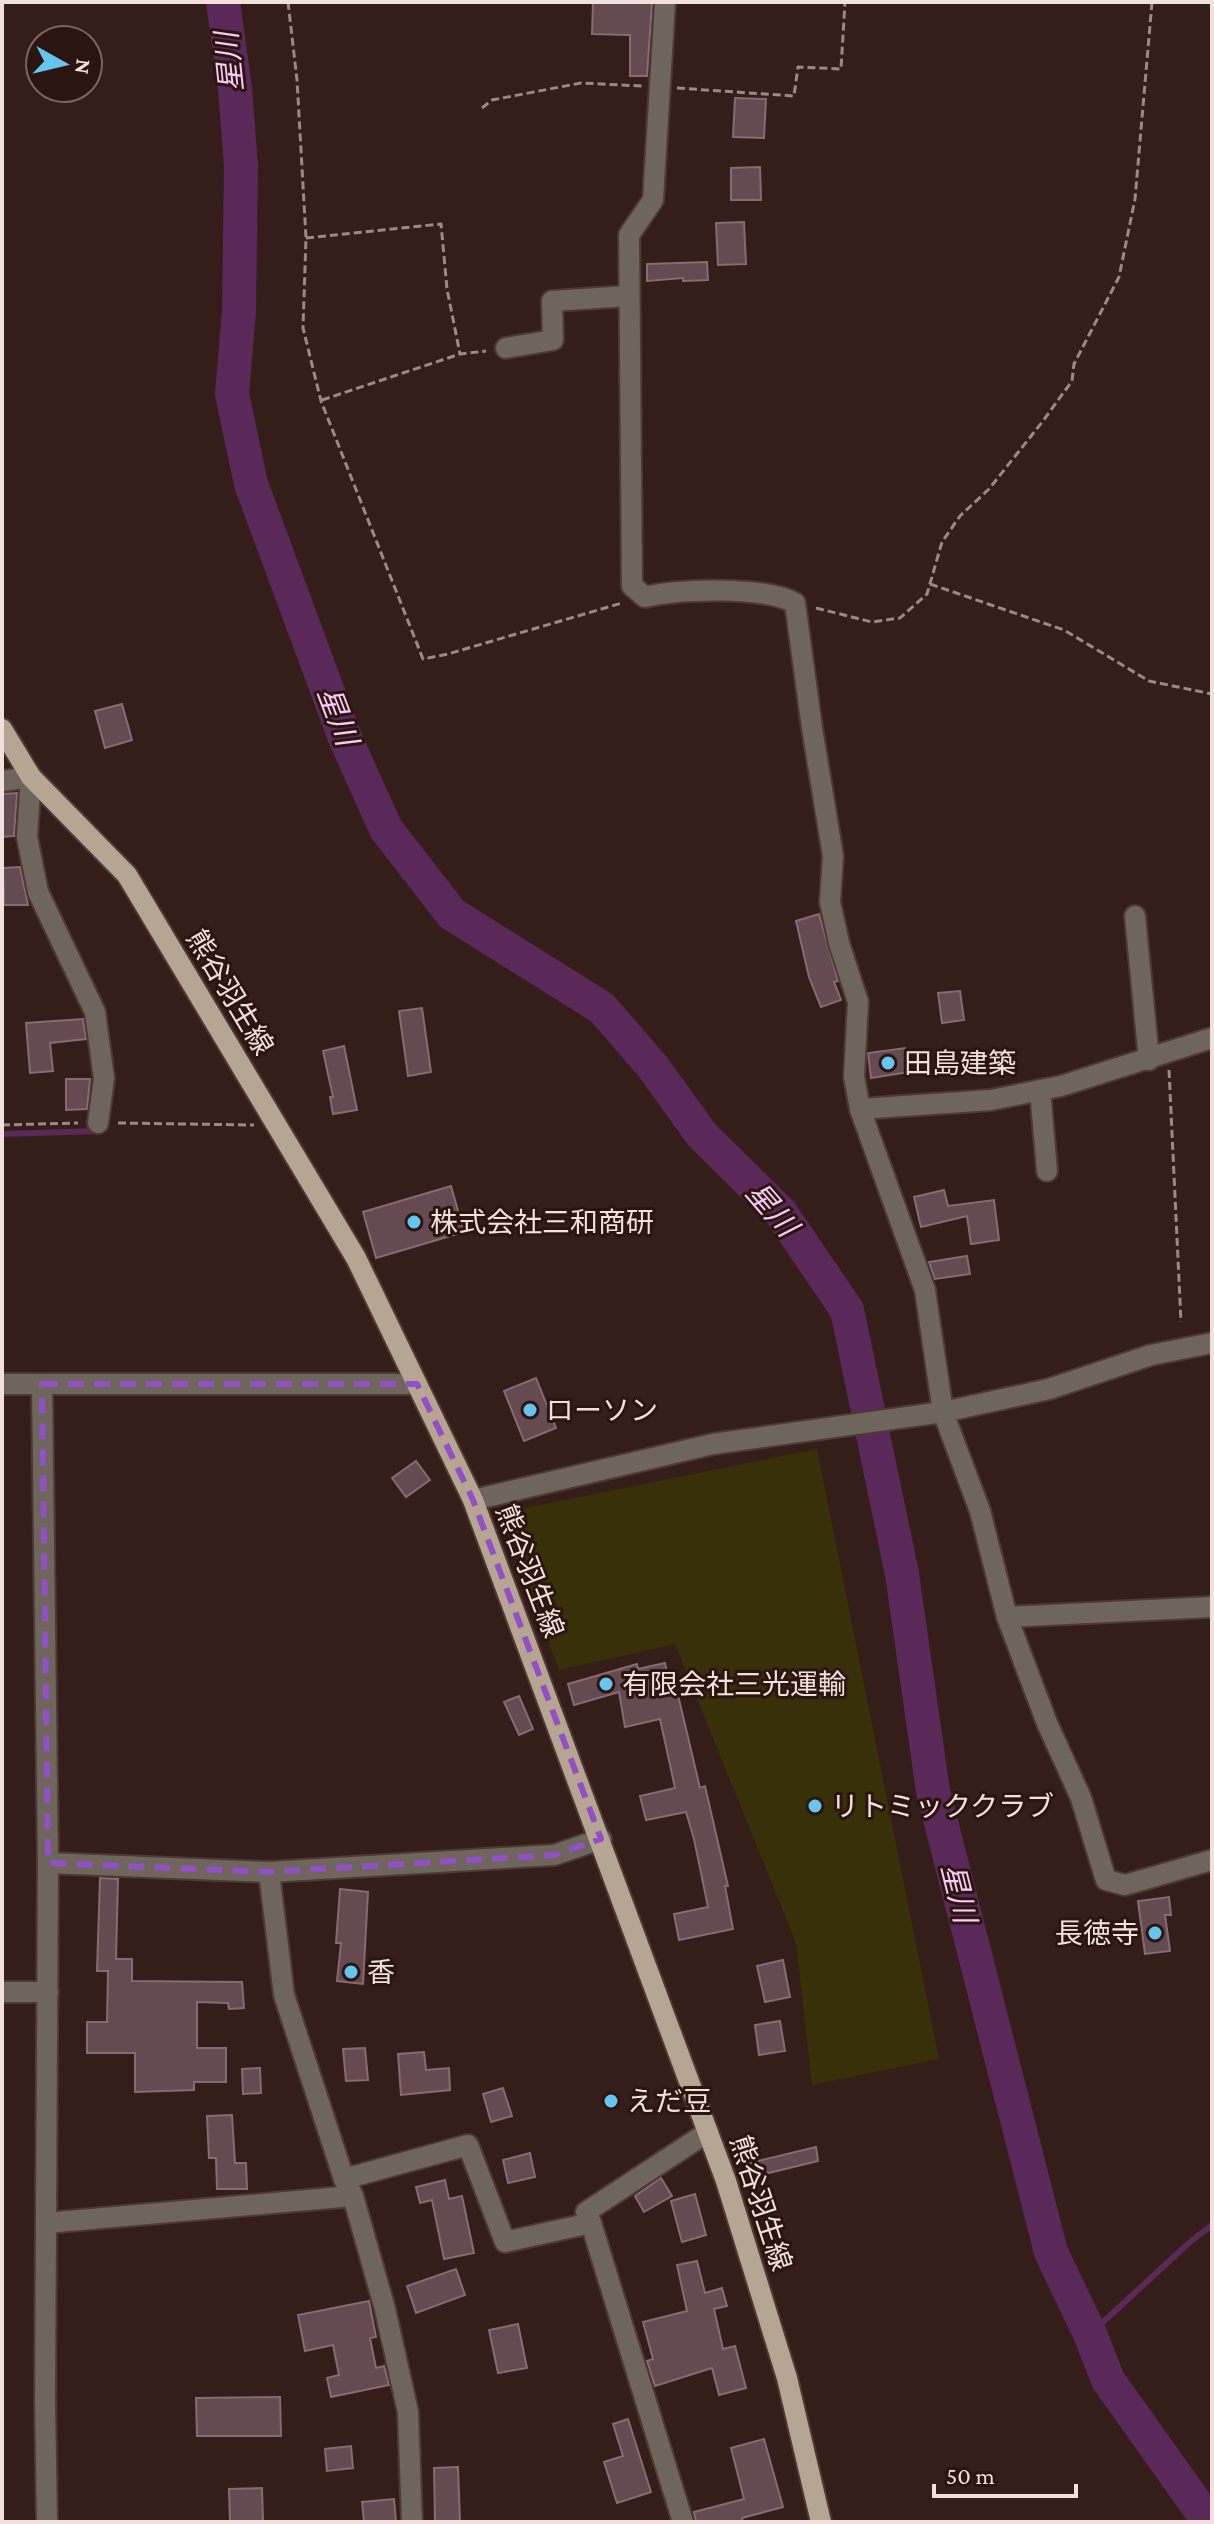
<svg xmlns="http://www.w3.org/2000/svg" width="1214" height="2524" viewBox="0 0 1214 2524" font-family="'Crimson Pro','Noto Sans JP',serif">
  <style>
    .green { fill: #373009 }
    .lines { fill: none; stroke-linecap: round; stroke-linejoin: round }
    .stream { stroke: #5a2959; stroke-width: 6 }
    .river { stroke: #5a2959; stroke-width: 34 }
    .building { fill: #654a51; stroke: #876a72; stroke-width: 2 }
    .minor-casing { stroke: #4f3934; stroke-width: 24 }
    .major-casing { stroke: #4f3934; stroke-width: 24 }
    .path { stroke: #9c8884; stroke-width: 3; stroke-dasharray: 8 4; stroke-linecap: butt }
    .minor { stroke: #6e655c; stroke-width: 20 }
    .major { stroke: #b7a593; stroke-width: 20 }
    .marked { fill: none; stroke: #9350c5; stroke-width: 6; stroke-dasharray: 16 10; stroke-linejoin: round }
    .poi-dot { fill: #65c5ee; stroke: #2b1510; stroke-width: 3 }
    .labels { text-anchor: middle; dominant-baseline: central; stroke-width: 6; stroke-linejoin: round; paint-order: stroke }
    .street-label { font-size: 28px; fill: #f1e0dc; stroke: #2b1510 }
    .poi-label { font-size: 28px; fill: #f1e0dc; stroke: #2b1510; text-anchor: start }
    .water-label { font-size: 30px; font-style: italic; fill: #f8caf6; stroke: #2b1510 }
  </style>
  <rect width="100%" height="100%" fill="#351e19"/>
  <polygon class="green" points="817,1449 939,2059 812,2085 796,1943 675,1644 559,1670 500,1513"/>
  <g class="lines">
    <g class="stream">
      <polyline points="2,1134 99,1131"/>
      <polyline points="1090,2334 1190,2242 1212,2225"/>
    </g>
    <polyline class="river" points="223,2 235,88 241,166 239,311 232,394 251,484 345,738 386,829 452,914 602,1008 653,1067 702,1135 781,1213 847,1310 902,1574 933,1791 1051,2252 1090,2334 1108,2380 1209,2522"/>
  </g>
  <g class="building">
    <polygon points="593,2 652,3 647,76 630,76 630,35 592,34"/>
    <polygon points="735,98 766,99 764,138 733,137"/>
    <polygon points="760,167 761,200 731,200 731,168"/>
    <polygon points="744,222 746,264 718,265 716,223"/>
    <polygon points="707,262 708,280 683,281 683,278 647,281 647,264"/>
    <polygon points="122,704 132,740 105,748 95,711"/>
    <polygon points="17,793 14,836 2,837 2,794"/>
    <polygon points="20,867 28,905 4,905 3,868"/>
    <polygon points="819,914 838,981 834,982 841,1000 821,1007 809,977 796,921"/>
    <polygon points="960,991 964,1020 942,1023 938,993"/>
    <polygon points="422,1008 431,1072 408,1076 399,1011"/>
    <polygon points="83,1019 86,1039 50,1043 53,1071 30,1073 26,1023"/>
    <polygon points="344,1046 357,1110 333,1114 330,1097 333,1097 323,1051"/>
    <polygon points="905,1048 909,1072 871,1078 868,1053"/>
    <polygon points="66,1079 90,1079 87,1109 66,1110"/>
    <polygon points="451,1186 464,1232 376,1258 363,1212"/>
    <polygon points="944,1190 948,1206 994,1200 999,1240 971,1244 967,1216 921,1227 914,1197"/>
    <polygon points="967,1256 970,1274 935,1279 929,1262"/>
    <polygon points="536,1378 556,1428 524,1441 504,1391"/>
    <polygon points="416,1461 430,1480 406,1497 392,1478"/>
    <polygon points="665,1663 672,1696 678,1695 700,1788 705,1786 728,1886 725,1886 733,1929 679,1940 674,1914 708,1907 694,1839 686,1812 646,1820 640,1796 675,1788 660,1719 625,1727 619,1692 574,1705 568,1684 637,1664 638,1669"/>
    <polygon points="519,1696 533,1729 519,1735 504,1702"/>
    <polygon points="100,1878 118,1879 116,1959 132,1959 132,1981 242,1982 244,2008 229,2009 228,2003 197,2002 197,2048 226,2048 226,2082 194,2082 194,2090 135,2092 135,2053 87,2053 87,2022 107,2022 108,1971 97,1971"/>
    <polygon points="340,1889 368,1892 363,1984 337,1981 341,1943 336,1943"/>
    <polygon points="1169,1897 1171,1915 1165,1915 1170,1951 1145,1954 1138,1901"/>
    <polygon points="783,1960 790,1997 765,2002 757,1966"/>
    <polygon points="780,2021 785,2051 759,2055 755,2025"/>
    <polygon points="365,2048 368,2080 346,2081 343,2049"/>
    <polygon points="424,2052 426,2070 449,2068 450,2090 401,2095 398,2054"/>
    <polygon points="260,2068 261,2093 243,2094 242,2069"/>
    <polygon points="503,2088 512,2116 491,2122 483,2094"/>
    <polygon points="232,2115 235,2163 246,2163 247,2189 217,2189 216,2158 209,2158 207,2116"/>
    <polygon points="816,2147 818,2161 748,2178 745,2164"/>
    <polygon points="530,2153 535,2177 508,2183 503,2160"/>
    <polygon points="661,2178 672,2196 644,2212 635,2196"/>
    <polygon points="445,2180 449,2199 462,2196 474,2253 444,2259 432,2200 420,2203 416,2187"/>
    <polygon points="695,2194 706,2235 682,2242 671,2201"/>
    <polygon points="697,2261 705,2293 722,2288 727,2306 714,2309 723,2349 735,2346 746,2388 719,2395 712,2368 655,2386 647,2361 653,2359 643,2322 687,2311 677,2265"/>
    <polygon points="456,2269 465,2295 416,2313 407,2286"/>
    <polygon points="369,2301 376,2337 370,2338 376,2368 384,2366 389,2385 331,2397 327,2378 339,2375 333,2345 305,2351 298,2315"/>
    <polygon points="518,2324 527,2368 498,2373 489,2330"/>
    <polygon points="280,2397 281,2436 197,2436 196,2398"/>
    <polygon points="628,2419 651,2492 617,2503 604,2462 623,2456 613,2424"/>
    <polygon points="764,2439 783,2507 742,2518 743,2522 696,2522 694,2512 744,2499 731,2448"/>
    <polygon points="351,2446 353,2468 327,2471 325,2449"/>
    <polygon points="458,2467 460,2522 435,2522 434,2468"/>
    <polygon points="262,2488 263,2522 230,2522 229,2489"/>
    <polygon points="394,2499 396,2522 364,2522 362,2502"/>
  </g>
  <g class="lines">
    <g class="minor-casing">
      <g id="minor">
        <path d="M665,2L653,200L629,235L632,586L645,597C680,589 764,586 795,603L812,728L833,856L830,902L839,943L858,1002L854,1077L860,1109L925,1290L943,1412L980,1511L1007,1617L1047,1723L1081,1798L1106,1880L1125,1885L1212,1860"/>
        <polyline points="506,348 553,340 552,301 629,296"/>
        <polyline points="2,781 31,777 27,837 38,892 95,1012 104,1078 98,1123"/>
        <polyline points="1135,916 1149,1060"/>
        <polyline points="1040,1090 1047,1171"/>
        <polyline points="860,1109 991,1100 1061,1086 1212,1038"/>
        <polyline points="2,1384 417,1384"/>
        <polyline points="42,1384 48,1863 45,2401 47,2522"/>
        <polyline points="473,1500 713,1444 943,1412 1049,1389 1151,1355 1212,1343"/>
        <polyline points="1007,1617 1212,1607"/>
        <polyline points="48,1863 269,1872 554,1855 601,1839"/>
        <polyline points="269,1872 284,1995 344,2179 353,2196 385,2309 408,2412 412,2522"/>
        <polyline points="2,1992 48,1992"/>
        <polyline points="344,2179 468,2145 505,2242 591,2223 683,2522"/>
        <polyline points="46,2223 353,2196"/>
        <polyline points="591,2223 586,2212 708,2132"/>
      </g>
    </g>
    <g class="major-casing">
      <polyline id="major" points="2,729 31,777 127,875 356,1258 473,1500 726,2181 787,2378 821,2522"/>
    </g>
    <g class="path">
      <polyline points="288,2 297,80 306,238 303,328 321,401 423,659 448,654 622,603"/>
      <polyline points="677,88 794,96 798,67 841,69 845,2"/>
      <polyline points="482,108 492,100 581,83 642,86"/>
      <polyline points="306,238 441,224 447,289 460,354"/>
      <polyline points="322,400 460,354 486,351"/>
      <polyline points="930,584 1064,630 1149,681 1212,694"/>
      <polyline points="816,608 872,622 900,618 927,594 942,542 960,516 989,489 1043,421 1072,381 1074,364 1119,277 1135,199 1152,2"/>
      <polyline points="1169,1070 1181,1322"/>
      <polyline points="118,1123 254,1125"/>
      <polyline points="2,1125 78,1123"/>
    </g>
    <use href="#minor" class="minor"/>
    <use href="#major" class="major"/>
  </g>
  <path class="marked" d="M42,1384H417L473,1500L601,1839L554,1855L269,1872L48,1863Z"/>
  <g class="poi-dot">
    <circle cx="888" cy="1063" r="8"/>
    <circle cx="414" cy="1222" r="8"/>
    <circle cx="530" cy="1410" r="8"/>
    <circle cx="606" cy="1684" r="8"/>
    <circle cx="815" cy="1806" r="8"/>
    <circle cx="1155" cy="1933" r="8"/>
    <circle cx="351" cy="1972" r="8"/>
    <circle cx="611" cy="2101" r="8"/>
  </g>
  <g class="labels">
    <g class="street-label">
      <text transform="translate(230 992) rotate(59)">熊谷羽生線</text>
      <text transform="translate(530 1571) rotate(69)">熊谷羽生線</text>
      <text transform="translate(761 2203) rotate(72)">熊谷羽生線</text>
    </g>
    <g class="poi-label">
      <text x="904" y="1063">田島建築</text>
      <text x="430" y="1222">株式会社三和商研</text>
      <text x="546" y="1410">ローソン</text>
      <text x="622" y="1684">有限会社三光運輸</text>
      <text x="831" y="1806">リトミッククラブ</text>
      <text x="1139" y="1933" text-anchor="end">長徳寺</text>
      <text x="367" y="1972">香</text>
      <text x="627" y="2101">えだ豆</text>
    </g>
    <g class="water-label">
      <text transform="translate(229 62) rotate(-96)">星川</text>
      <text transform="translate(338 716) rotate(69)">星川</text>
      <text transform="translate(772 1209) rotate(49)">星川</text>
      <text transform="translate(959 1893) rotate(76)">星川</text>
    </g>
  </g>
  <rect width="1214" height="2524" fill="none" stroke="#f1e0dc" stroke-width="8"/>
  <g transform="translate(64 64) rotate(98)"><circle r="38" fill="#2b1510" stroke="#7a6662" stroke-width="2"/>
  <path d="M0-6L14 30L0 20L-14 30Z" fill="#65c5ee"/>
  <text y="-12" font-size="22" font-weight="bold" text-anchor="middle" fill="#f1e0dc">N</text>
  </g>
  <path d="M934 2484v12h142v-12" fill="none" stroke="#f1e0dc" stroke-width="4"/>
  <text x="946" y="2484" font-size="24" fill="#f1e0dc" stroke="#2b1510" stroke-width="6" paint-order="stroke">50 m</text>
</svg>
